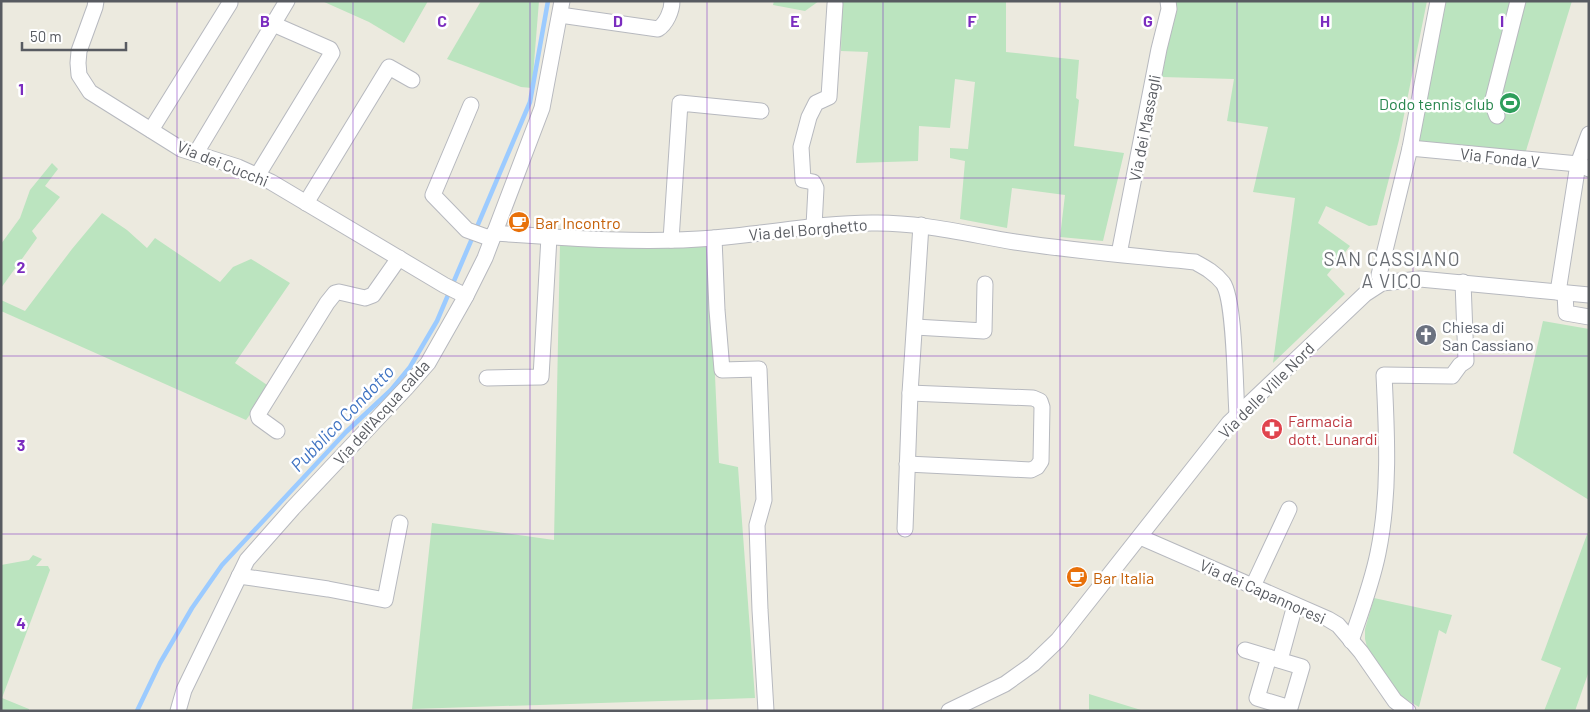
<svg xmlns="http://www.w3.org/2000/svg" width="1590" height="712" viewBox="0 0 1590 712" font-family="Barlow,sans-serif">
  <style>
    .green { fill: #bbe4bf }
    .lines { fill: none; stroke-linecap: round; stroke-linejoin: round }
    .stream { stroke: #9ccbff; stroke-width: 4.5 }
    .minor-casing { stroke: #b7b9bf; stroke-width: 17 }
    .minor { stroke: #fff; stroke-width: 15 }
    .grid { fill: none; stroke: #7b2cbf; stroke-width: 1; stroke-opacity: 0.55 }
    .labels { text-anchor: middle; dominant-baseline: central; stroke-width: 5; stroke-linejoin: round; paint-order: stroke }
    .leisure-label { font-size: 16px; fill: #27864d; stroke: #fff; text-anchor: end }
    .street-label { font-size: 16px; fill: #585b61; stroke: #fff }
    .food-label { font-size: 16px; fill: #c56008; stroke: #fff; text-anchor: start }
    .worship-label { font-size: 16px; fill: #5b616d; stroke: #fff; text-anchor: start }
    .health-label { font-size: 16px; fill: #be3a42; stroke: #fff; text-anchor: start }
    .water-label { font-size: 18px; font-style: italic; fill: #3f73c2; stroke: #fff }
    .quarter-label { font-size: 19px; letter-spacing: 1px; fill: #696d73; stroke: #fff }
    .grid-label { font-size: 16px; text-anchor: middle; font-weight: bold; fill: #7b2cbf; stroke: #fff; stroke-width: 5; stroke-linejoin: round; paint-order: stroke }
  </style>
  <rect width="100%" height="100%" fill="#eceadf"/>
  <g class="green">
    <polygon points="322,1 428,1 404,43 369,22"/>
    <polygon points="481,1 539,1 532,88 521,87 447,59"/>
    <polygon points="774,1 819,1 805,11 773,5"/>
    <polygon points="842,1 1006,1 1006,52 1079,60 1076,98 1079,100 1074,146 1124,153 1103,241 1060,237 1065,195 1012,188 1007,228 960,219 965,161 950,158 950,148 968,149 975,82 955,79 950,128 919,126 918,161 856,163 868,52 841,51"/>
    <polygon points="1175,1 1427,1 1399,140 1377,225 1369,226 1326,206 1318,223 1350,246 1327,275 1345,294 1273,363 1295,198 1253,192 1268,127 1227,121 1234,79 1162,77"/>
    <polygon points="1446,1 1572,1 1525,154 1417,142 1416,137"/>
    <polygon points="52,163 58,169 45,186 60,197 32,231 37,238 1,288 1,244 20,218 30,190"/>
    <polygon points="102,213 127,230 147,248 155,238 220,282 233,267 251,259 290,283 235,363 270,387 246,420 1,311 1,300 25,311 72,249"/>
    <polygon points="560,243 709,244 719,463 738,467 755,698 412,709 432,523 554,540"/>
    <polygon points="1543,321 1589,329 1589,500 1513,453"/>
    <polygon points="1589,529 1589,671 1575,711 1544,711 1561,668 1541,660"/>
    <polygon points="33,555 42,559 36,566 48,566 50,570 2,698 29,709 29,711 1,711 1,565 29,560"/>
    <polygon points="1374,598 1452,615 1446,634 1439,630 1419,707 1398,695 1368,651 1365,639 1365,629"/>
    <polygon points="1089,694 1141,710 1141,711 1089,711"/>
  </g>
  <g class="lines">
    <polyline class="stream" points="137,711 160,663 192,608 222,565 346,432 391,390 410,367 437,321 530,102 548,1"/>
    <g class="minor-casing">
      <g id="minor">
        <polyline points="96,1 95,7 79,51 78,63 79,75 90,92 181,149 238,167 271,182 444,285 466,296"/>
        <path d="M560,15L658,29C666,24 672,11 672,1"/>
        <polyline points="471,105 433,195 467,230 492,239"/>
        <polyline points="1497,116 1492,103 1518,1"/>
        <polyline points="151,130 230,3"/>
        <polyline points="1410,148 1578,164 1589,169"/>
        <polyline points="196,153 287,1"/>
        <polyline points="257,176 332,53 330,49 273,24"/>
        <polyline points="306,203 389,67 412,80"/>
        <polyline points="814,226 816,188 813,182 803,180 801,147 809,117 816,103 829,97 835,4"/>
        <path d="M494,233C565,238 643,244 714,238C767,234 819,223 872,223C920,222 967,234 1015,242C1074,251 1135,256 1195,262C1206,268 1215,273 1223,283C1235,300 1235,388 1237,414"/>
        <polyline points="714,238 717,310 722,370 759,369 764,500 757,525 760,610 766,711"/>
        <polyline points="671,240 680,103 761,111"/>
        <polyline points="1119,254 1159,49 1169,9 1168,1"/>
        <polyline points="1382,283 1379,275 1410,148 1438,1"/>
        <polyline points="1558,292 1578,164 1589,134"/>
        <polyline points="1565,293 1566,313 1589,317"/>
        <polyline points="915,327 984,331 985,284"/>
        <polyline points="487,378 541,377 549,237"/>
        <polyline points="277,431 259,418 258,414 327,303 335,293 339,292 365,298 373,295 399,258"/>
        <polyline points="907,464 1031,470 1037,467 1041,461 1042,407 1040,401 1033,398 910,393"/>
        <polyline points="905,529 910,393 921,225"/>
        <polyline points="1140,537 1328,619 1338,625 1361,652 1395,701 1408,711"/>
        <polyline points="239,576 328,589 385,600 400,523"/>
        <polyline points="1253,586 1289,509"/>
        <path d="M1351,641C1361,612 1372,583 1378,553C1390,495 1387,434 1384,375L1452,376L1460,365L1466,361L1463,282"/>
        <polyline points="1245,650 1302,667 1290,708 1257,698 1269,657"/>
        <polyline points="1280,660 1295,605"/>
        <polyline points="178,711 184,690 247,560 293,508 407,387 428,363 466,296 485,258 542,108 562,1"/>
        <polyline points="949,711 1005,684 1033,664 1058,640 1229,423 1365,294 1382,283 1420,279 1589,295"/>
      </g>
    </g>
    <use href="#minor" class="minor"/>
  </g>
  <path class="grid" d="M177,1V711M353,1V711M530,1V711M707,1V711M883,1V711M1060,1V711M1237,1V711M1413,1V711M1,178H1589M1,356H1589M1,534H1589"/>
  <defs>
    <g id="stadium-disc" transform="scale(1.125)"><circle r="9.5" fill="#2e9e5b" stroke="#fff"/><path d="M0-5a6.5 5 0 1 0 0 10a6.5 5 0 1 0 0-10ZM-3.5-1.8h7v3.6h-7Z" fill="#fff"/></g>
    <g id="cafe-disc" transform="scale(1.125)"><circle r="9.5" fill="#e8710a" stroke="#fff"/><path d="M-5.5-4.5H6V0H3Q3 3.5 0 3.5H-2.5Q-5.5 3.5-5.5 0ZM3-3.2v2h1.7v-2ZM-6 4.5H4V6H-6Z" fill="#fff"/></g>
    <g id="church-disc" transform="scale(1.125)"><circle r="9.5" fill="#6b7280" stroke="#fff"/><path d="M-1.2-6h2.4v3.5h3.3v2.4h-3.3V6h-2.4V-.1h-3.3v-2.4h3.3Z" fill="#fff"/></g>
    <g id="pharmacy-disc" transform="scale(1.125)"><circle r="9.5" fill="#e0444e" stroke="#fff"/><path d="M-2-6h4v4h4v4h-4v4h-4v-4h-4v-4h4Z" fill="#fff"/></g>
  </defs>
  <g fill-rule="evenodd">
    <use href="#stadium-disc" x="1510" y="103"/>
    <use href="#cafe-disc" x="519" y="222"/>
    <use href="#church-disc" x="1426" y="335"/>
    <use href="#pharmacy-disc" x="1272" y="429"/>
    <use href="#cafe-disc" x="1077" y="577"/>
  </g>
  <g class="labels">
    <g class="leisure-label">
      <text x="1494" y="103">Dodo tennis club</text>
    </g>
    <g class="street-label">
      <text transform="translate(1144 128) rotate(-79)">Via dei Massagli</text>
      <text transform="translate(1500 157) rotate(6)">Via Fonda V</text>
      <text transform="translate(223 163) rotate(22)">Via dei Cucchi</text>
      <text transform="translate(808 229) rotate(-5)">Via del Borghetto</text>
      <text transform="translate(1266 390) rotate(-45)">Via delle Ville Nord</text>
      <text transform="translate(381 412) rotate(-48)">Via dell'Acqua calda</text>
      <text transform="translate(1263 591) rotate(24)">Via dei Capannoresi</text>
    </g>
    <g class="food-label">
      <text x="535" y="222">Bar Incontro</text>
      <text x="1093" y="577">Bar Italia</text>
    </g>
    <g class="worship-label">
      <text x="1442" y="326">Chiesa di<tspan x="1442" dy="18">San Cassiano</tspan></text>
    </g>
    <g class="health-label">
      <text x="1288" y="420">Farmacia<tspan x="1288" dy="18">dott. Lunardi</tspan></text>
    </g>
    <g class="water-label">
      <text transform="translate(342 418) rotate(-46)">Pubblico Condotto</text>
    </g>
    <g class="quarter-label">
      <text x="1392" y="258">SAN CASSIANO<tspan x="1392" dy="22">A VICO</tspan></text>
    </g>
  </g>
  <g class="grid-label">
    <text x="265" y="27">B</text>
    <text x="442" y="27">C</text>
    <text x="618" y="27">D</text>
    <text x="795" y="27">E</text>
    <text x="972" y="27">F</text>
    <text x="1148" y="27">G</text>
    <text x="1325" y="27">H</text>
    <text x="1502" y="27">I</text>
    <text x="21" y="95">1</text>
    <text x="21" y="273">2</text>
    <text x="21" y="451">3</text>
    <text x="21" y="629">4</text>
  </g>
  <rect width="1590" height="712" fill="none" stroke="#585b61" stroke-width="5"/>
  <path d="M22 42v8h104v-8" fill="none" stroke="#585b61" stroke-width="2.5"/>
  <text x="30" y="42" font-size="15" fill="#585b61" stroke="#ffffff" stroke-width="4" paint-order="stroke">50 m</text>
</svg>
